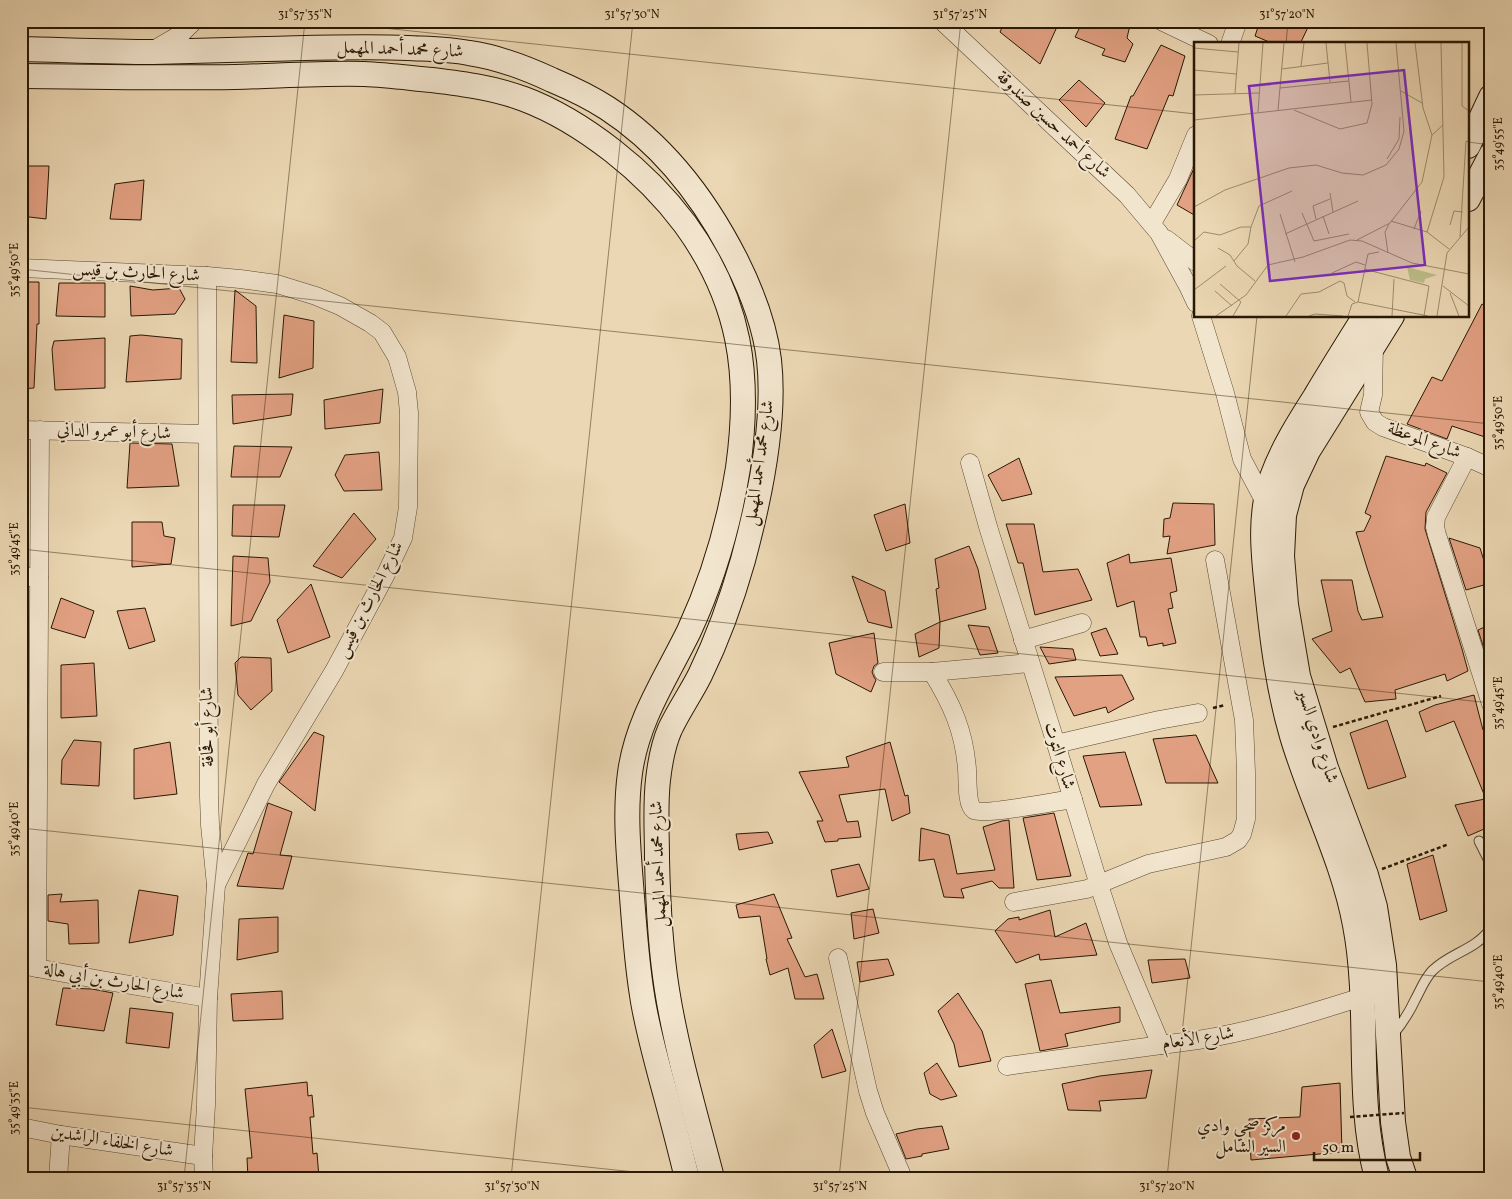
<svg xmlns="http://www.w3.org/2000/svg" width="1512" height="1199" viewBox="0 0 1512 1199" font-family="Vollkorn,Amiri,serif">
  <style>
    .building { fill: #e2a183; stroke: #291803 }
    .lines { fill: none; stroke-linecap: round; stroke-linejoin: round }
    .service-casing { stroke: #5a482f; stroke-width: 11 }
    .minor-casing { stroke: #5a482f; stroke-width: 19 }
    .secondary-casing { stroke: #291803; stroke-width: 26 }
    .path { stroke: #291803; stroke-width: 2.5; stroke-dasharray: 4 2.5; stroke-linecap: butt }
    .service { stroke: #f2e5ce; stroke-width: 9 }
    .minor { stroke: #f2e5ce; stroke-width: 18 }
    .secondary { stroke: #f2e5ce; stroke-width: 24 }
    .path-bridge { stroke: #291803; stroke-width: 2.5; stroke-dasharray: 4 2.5; stroke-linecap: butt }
    .ticks { fill: none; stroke: #291803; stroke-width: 1; stroke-opacity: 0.45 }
    .poi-dot { fill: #8f2418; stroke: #f2e5ce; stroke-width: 2 }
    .labels { text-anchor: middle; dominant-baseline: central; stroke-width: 4; stroke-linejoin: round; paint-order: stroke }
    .street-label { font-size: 18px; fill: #291803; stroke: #f2e5ce }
    .poi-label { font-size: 18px; fill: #291803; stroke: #f2e5ce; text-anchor: end }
    .inset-road { fill: none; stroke: #9d8b6d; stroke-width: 1 }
    .view { fill: #7b2cbf; fill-opacity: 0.15; stroke: #7b2cbf; stroke-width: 2.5 }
    .inset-edge { fill: none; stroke: #291803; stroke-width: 2.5 }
    .neatline { fill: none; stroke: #291803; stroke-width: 2 }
    .ticks-label { font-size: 12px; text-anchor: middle; fill: #291803 }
  </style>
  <rect width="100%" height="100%" fill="#ebd7b3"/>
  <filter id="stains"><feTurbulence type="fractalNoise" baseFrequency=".004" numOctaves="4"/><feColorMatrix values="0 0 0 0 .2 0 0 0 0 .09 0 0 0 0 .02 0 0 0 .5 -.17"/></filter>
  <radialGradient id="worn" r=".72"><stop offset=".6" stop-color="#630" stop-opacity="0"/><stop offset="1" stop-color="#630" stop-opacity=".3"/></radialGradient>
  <g class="building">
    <polygon points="1005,21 1041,21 1056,29 1040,64 1000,32"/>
    <polygon points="1083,21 1120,21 1130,25 1127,38 1133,44 1125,62 1102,55 1105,49 1075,37"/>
    <polygon points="1260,21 1311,21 1300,44 1274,44 1255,36"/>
    <polygon points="1161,45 1185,56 1173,96 1169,95 1147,149 1115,139 1131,96 1133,96"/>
    <polygon points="1079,80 1105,103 1086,127 1059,100"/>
    <polygon points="1196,164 1196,216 1177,205"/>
    <polygon points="21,166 49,166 46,219 21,216"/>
    <polygon points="144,180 141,220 110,219 115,184"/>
    <polygon points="21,282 39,282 39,324 37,324 34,388 21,389"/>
    <polygon points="59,283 105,283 105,317 56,316"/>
    <polygon points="130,286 153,290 179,288 185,299 175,314 131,316"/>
    <polygon points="235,290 256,306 257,363 231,362"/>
    <polygon points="1482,304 1491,308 1491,439 1452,426 1447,439 1407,424 1432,377 1442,381"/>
    <polygon points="284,315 314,321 313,368 279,378"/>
    <polygon points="141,335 182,339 181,379 126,382 130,336"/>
    <polygon points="105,338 105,388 55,390 52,349 54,341"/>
    <polygon points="383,389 380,423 325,429 324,400"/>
    <polygon points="293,394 291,415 233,424 232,395"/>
    <polygon points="130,443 172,444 179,486 127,488"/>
    <polygon points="234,446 292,447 280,477 231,477"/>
    <polygon points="379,452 382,490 344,491 335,475 345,455"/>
    <polygon points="1386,456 1425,466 1426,463 1447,473 1426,512 1425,529 1462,649 1468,671 1447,681 1445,674 1395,690 1396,699 1365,702 1350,668 1340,673 1312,639 1332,631 1321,580 1352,580 1358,611 1362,620 1383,617 1367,568 1356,532 1364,531 1371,516 1365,513"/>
    <polygon points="1019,458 1032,494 1002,501 988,475"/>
    <polygon points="1173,503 1214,504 1215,545 1167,554 1170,536 1163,537 1164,519 1170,518"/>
    <polygon points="905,504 910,543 886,551 874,515"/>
    <polygon points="233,505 285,505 279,537 232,536"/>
    <polygon points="354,513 376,539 342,578 313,566"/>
    <polygon points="132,522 162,522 164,536 175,538 171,564 132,567"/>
    <polygon points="1006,524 1034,524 1043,572 1078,569 1092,600 1035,615 1023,563 1018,563"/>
    <polygon points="1449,538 1480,548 1491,583 1466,590"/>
    <polygon points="969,546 978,569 986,609 940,622 936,589 939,588 935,559"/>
    <polygon points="1129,554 1130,563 1171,558 1177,591 1170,593 1173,608 1168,609 1176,643 1163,646 1163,643 1148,646 1146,637 1140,637 1134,601 1117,607 1107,563"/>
    <polygon points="233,556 268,558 270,582 251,621 231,626"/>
    <polygon points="852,576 885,591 892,628 868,622"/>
    <polygon points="311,584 330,637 288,653 277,620"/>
    <polygon points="61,598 94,611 85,638 51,628"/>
    <polygon points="145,608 155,641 129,649 117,611"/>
    <polygon points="940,622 939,648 919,657 915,634"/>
    <polygon points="1491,624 1491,660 1488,661 1478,630"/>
    <polygon points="968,625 989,627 998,653 980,655"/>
    <polygon points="1106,628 1118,654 1100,656 1091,633"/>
    <polygon points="874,633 878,663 874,666 872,672 874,677 876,680 871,692 836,674 829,643"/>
    <polygon points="1040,647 1073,649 1076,660 1049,664"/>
    <polygon points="241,657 271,658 272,691 251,710 238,695 235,663"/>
    <polygon points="94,663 97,716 61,718 61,665"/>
    <polygon points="1122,675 1134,699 1108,713 1106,707 1074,716 1055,677"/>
    <polygon points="1474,695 1483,730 1491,728 1490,809 1454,721 1426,732 1419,712 1435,705"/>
    <polygon points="1387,720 1406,777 1368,789 1350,733"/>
    <polygon points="314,732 324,736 315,811 279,782"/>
    <polygon points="1196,735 1218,783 1166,783 1153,739"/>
    <polygon points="74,740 101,742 99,786 61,784 62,760"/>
    <polygon points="170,742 177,794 134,799 134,749"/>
    <polygon points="890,742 905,796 908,795 910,813 892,821 885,789 839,795 847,822 858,821 861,837 838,839 838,841 825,842 817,821 823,821 799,772 849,767 846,757"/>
    <polygon points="1125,752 1142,805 1100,807 1083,756"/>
    <polygon points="1485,799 1491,813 1491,826 1468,836 1455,805"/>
    <polygon points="268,803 292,812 280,855 292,856 283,889 237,886 248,853 253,854"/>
    <polygon points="1054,813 1071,876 1037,880 1023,818"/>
    <polygon points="1009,820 1014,888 999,888 992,881 961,889 964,898 944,897 934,859 919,861 921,828 949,835 957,874 995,870 983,827 1002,821"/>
    <polygon points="768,832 773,843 739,850 736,834"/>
    <polygon points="1433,855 1447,911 1420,920 1407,864"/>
    <polygon points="859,864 869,889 837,897 831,870"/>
    <polygon points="139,890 178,896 173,935 129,943"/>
    <polygon points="62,894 60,902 98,900 99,943 69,944 68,924 48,921 48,895"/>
    <polygon points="774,894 792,938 787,939 805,977 817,974 824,999 795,999 788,968 770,975 766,959 767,959 760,916 739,918 736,905"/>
    <polygon points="873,909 879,933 854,939 851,913"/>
    <polygon points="1050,910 1055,937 1086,923 1097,955 1040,960 1039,954 1016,963 995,931 1008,919 1019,917 1019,920"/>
    <polygon points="278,917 278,952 237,960 239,919"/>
    <polygon points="888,959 894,975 860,982 857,962"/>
    <polygon points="1185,959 1190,978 1152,983 1148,960"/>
    <polygon points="1051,980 1060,1013 1120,1007 1120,1022 1065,1034 1068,1046 1040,1051 1025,984"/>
    <polygon points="63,988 92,989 113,993 104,1031 56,1025"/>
    <polygon points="282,991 283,1019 233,1021 231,994"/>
    <polygon points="958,993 982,1031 991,1061 959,1067 954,1044 938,1011"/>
    <polygon points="130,1008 173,1013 169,1048 126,1043"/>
    <polygon points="832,1029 846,1071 822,1078 814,1045"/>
    <polygon points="937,1063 957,1096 941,1100 930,1094 924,1073"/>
    <polygon points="1152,1070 1146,1098 1099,1101 1101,1111 1068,1110 1062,1084 1100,1076"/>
    <polygon points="307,1082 308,1096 312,1095 314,1117 310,1117 313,1154 317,1153 319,1178 248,1178 247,1158 252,1158 245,1089"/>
    <polygon points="1340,1083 1342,1152 1251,1160 1249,1119 1300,1117 1302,1087"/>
    <polygon points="942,1126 949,1149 922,1154 922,1156 906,1159 896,1134 917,1129"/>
  </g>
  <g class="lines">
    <g class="service-casing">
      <g id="service">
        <polyline points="1479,841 1491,865"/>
        <path d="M1392,1036C1401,1025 1409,1013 1415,1000C1421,989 1424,980 1432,971C1451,952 1475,951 1491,928"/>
      </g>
    </g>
    <g class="minor-casing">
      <g id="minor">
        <polyline points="942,21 1127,195 1159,233 1188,286 1196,303"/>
        <polyline points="1161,21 1209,44"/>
        <polyline points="1230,44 1238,21"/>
        <polyline points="152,51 181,34 194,21"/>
        <polyline points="1152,223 1178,179 1196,135"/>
        <polyline points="1166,239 1196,262"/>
        <polyline points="21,268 207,276 240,279 277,284 316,296 340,306 370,323 382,332 397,357 407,392 409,413 408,507 403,538 385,576 334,671 266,784 216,885"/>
        <polyline points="1201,316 1225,393 1242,459 1265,502"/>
        <polyline points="1374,345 1373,395 1369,412 1375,422 1383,427 1467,457 1491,468"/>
        <polyline points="21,430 207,434"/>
        <polyline points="1467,457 1436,517 1435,527 1437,535 1491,704"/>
        <polyline points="970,463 989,530 1056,744 1099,885 1118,943 1161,1045"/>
        <polyline points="21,577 39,577"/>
        <polyline points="1023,640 1082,623"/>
        <polyline points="883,672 932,672 1030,663"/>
        <path d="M932,672C952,704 964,731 967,769C968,778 966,804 974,810C983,816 1057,801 1073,799"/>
        <polyline points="1056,744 1159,720 1198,713"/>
        <polyline points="1014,902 1087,889 1148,864 1226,847 1238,840 1242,834 1246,819 1246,772 1244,720 1215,560"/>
        <polyline points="838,958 868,1091 875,1113 903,1178"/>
        <polyline points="21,965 101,980 208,998"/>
        <polyline points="37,968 40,430"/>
        <path d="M1007,1066L1198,1040C1254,1031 1308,1014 1362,997L1374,995"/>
        <polyline points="21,1127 61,1135 203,1156"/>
        <polyline points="58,1178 61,1135"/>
        <polyline points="204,1178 203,1156 206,1105 208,998 216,885 210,825 209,797 207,276"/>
      </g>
    </g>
    <g class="secondary-casing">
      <g id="secondary">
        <path d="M21,49C65,50 109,52 153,52C191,51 229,50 267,49C314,48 361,46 408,48C428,49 449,49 469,53C498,57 526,68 552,80C571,88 590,97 607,108C664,145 706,201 736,260C752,292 765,325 769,360C776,421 759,501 743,560C732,599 718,638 700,675C691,693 679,710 670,729C663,745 660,762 658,780C655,806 657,832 657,859C658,903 660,946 667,990C677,1053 696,1116 712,1178"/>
        <path d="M21,76C93,77 164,78 235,77C278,76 321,73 364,74C387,75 410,78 432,80C464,84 495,88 524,99C556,111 586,130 613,151C640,172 664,196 685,224C741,301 751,375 738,468C729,525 713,579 689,631C666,678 637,720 630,773C625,809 628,847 631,884C634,921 636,958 642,995C646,1023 654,1051 661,1078C670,1111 679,1145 687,1178"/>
        <polyline points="1468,146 1491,97"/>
        <polyline points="1468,199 1491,155"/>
        <path d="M1365,316C1348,343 1331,370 1315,397C1299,422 1282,449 1272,477C1259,513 1263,552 1267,589C1272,639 1278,688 1292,736C1311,800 1343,860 1355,925C1371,1009 1355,1096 1377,1178"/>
        <polyline points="1392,316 1308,451 1292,485 1284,515 1282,556 1286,605 1298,676 1326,768 1366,875 1375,907 1384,965 1393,1122 1398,1157 1405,1178"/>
      </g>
    </g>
    <g class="path">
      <polyline points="1213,708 1225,705"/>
      <polyline points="1333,727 1441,696"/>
      <polyline points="1382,869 1449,844"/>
    </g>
    <use href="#service" class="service"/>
    <use href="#minor" class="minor"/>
    <use href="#secondary" class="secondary"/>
    <polyline class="path-bridge" points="1350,1117 1404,1113"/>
  </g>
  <path class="ticks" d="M317,21L1196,114M1286,44L1288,21M1468,142L1491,145M21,269L1491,424M21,549L1491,703M21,828L1491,982M21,1107L691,1178M184,1178L305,21M511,1178L633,21M839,1178L961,21M1167,1178L1257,316"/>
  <circle class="poi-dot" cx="1296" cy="1136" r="5"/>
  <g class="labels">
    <g class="street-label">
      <text transform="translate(400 50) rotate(2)">شارع محمد أحمد المهمل</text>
      <text transform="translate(1053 125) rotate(43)">شارع أحمد حسين صندوقة</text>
      <text transform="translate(136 273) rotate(3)">شارع الحارث بن قيس</text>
      <text transform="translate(114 432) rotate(2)">شارع أبو عمرو الداني</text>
      <text transform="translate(1424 441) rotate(20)">شارع الموعظة</text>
      <text transform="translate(760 463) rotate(-82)">شارع محمد أحمد المهمل</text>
      <text transform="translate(370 600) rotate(-63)">شارع الحارث بن قيس</text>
      <text transform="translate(208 727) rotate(-91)">شارع أبو قحافة</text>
      <text transform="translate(1317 736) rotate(72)">شارع وادي السير</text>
      <text transform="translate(1059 756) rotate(73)">شارع التوت</text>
      <text transform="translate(659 864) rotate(-92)">شارع محمد أحمد المهمل</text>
      <text transform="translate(114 982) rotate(10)">شارع الحارث بن أبي هالة</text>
      <text transform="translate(1198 1039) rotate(-9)">شارع الأنعام</text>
      <text transform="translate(112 1142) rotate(9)">شارع الخلفاء الراشدين</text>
    </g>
    <g class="poi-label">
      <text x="1286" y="1126">مركز صحي وادي<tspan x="1286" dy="21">السير الشامل</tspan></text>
    </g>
  </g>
  <g transform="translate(1194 42)">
    <rect width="275" height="275" fill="#ebd7b3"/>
    <path d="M213,225L243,233L231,237L230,241L216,238Z" fill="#bbbd8a"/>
    <path class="inset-road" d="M132,1L136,40M151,1L157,60M221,1L229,66L238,93M268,1V64L275,69M0,6L44,10M107,24L110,1M88,27L134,21M0,28L42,32M86,46L155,39M207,49L228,61M41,51L45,1M0,53L65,51M84,68L90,1M100,68L146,87L173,81L178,62L173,1M64,70L69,1M0,78L178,58M193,117L205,97L206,75M136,151L139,170M0,165L31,148L95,126L122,123L148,131L169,133L192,123L205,107L210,89L202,1M108,171L120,199L155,192M86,172L101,220M129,174L135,192M122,177L119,164L136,157M197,179L233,190L255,207M256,183L260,169L269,170M57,185L65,164L98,149M220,187L227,169M233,190L250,135L247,1M91,192L164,159M266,195L272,99L275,100M163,198L196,181L228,140L238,93L249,83M0,199L10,190L26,193L47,185H57L54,202L40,219M24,206L36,213L43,224L61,239M194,211L191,190L195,182M170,227L235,244L230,274M138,231L162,220L171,223M26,242L47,260L39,274M249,244L275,264M0,248L32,224M21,249L38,264M256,251L265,274M164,260L174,212L185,210M22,274L52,253L74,223L109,215L156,198L168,199L218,221L275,232M92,274L107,252L125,250L146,239L150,241L153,254L161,260M115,274L121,272L149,274M154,274L158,262L164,260L234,274M198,274L200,237M243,274L253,211L275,185"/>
    <path class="view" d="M210,28L231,223L76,239L55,44Z"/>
    <rect width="275" height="275" class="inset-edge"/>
  </g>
  <rect width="1512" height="1199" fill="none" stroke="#ebd7b3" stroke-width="55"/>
  <path d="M1314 1152v8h106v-8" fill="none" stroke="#291803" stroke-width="2.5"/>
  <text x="1322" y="1152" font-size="15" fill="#291803" stroke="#f2e5ce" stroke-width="4" paint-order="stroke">50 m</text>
  <rect x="28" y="28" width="1456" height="1144" class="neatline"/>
  <g class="ticks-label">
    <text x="305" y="18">31°57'35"N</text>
    <text x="632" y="18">31°57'30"N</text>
    <text x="960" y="18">31°57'25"N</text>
    <text x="1287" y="18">31°57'20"N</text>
    <text transform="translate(1498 144) rotate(-90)" y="4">35°49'55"E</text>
    <text transform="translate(14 270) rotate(-90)" y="4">35°49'50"E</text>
    <text transform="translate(1498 423) rotate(-90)" y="4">35°49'50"E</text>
    <text transform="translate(14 549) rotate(-90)" y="4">35°49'45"E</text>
    <text transform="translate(1498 703) rotate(-90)" y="4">35°49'45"E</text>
    <text transform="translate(14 829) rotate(-90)" y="4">35°49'40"E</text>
    <text transform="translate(1498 982) rotate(-90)" y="4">35°49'40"E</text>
    <text transform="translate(14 1108) rotate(-90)" y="4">35°49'35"E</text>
    <text x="184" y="1190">31°57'35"N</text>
    <text x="512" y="1190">31°57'30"N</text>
    <text x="840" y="1190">31°57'25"N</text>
    <text x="1167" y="1190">31°57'20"N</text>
  </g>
  <rect width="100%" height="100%" filter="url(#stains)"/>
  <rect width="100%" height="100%" fill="url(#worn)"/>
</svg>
